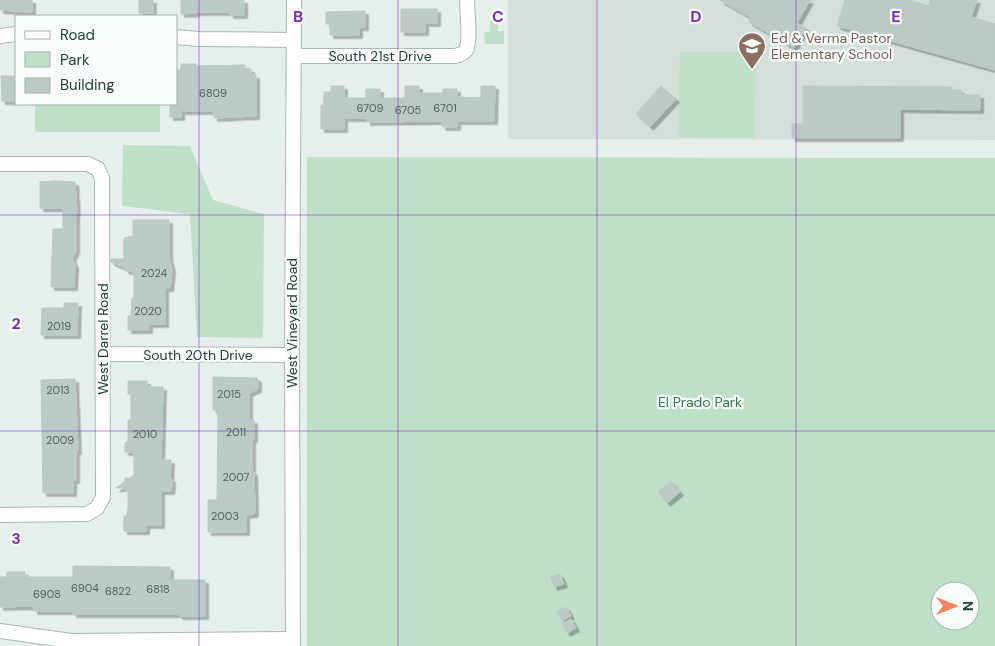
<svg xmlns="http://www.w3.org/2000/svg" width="995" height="646" viewBox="0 0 995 646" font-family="'DM Sans',sans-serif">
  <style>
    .built { fill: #d4dfda }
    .green { fill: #bfe0c8; fill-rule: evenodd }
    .building { fill: #bbcac4; stroke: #b8c9c2; filter: url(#shadow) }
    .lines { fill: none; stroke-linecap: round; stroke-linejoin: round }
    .minor-casing { stroke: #a8b8b2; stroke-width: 16 }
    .minor { stroke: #fff; stroke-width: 14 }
    .grid { fill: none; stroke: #7b2cbf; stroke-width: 1; stroke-opacity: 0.55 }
    .labels { text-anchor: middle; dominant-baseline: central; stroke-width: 4.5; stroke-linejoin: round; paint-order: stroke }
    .number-label { font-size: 11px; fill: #4a645c }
    .education-label { font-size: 14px; fill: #785e54; stroke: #f7fbf9; text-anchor: start }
    .street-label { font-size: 14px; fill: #24423a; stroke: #f7fbf9 }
    .park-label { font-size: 14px; fill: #2d7a4b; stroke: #f7fbf9 }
    .grid-label { font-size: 16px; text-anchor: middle; font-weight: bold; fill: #7b2cbf; stroke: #f7fbf9; stroke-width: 4.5; stroke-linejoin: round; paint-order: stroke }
  </style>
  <defs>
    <filter id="shadow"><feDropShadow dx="3.5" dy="3.5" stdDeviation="0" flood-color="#0004"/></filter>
  </defs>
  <rect width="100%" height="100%" fill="#e6efeb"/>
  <polygon class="built" points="508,0 995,0 995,140 508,139"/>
  <g class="green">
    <polygon points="490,19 498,19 498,31 504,31 504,44 485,44 484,32 490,32"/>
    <polygon points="680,52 756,52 755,138 678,137"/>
    <rect x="35" y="104" width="125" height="28"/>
    <polygon points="123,145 190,146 213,200 264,214 263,338 197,337 190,214 122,206"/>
    <path d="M307,157L995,158V646H307ZM940,591H970V621H940Z"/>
  </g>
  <g class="building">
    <polygon points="0,0 32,0 32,12 0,10"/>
    <rect x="139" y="0" width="14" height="13"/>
    <polygon points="181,0 244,0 244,15 230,15 230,12 196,12 196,13 181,14"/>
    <polygon points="720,0 810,0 797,23 806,28 794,48 749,22 751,18"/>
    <polygon points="845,0 910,0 929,6 930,0 977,0 971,17 995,24 995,70 837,26"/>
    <polygon points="401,9 437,9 437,23 425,23 425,32 401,32"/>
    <polygon points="365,11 365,27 359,27 359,35 330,35 330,24 326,24 326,12"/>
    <polygon points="181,64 196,64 196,66 245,65 245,69 251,69 251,75 256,75 256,116 214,118 214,111 181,111 181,117 170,117 170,104 176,104 176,70 181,70"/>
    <polygon points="1,76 16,76 16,101 2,101"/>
    <polygon points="331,86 344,86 344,98 366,98 366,89 380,89 380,98 405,98 405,86 419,86 419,93 443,93 443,89 457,89 457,97 481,98 481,86 495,86 494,121 457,121 457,127 442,127 442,121 367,122 367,118 344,118 344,129 321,129 321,105 324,105 324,92 331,92"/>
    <polygon points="661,86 676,99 650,127 636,114"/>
    <polygon points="803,86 952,87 952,90 961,90 961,95 980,95 980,110 900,109 900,138 792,138 792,124 803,124"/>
    <polygon points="56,181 75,182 77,213 76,213 76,251 72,258 75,265 74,287 51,287 53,229 63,229 63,208 40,208 40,182"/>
    <polygon points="133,220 169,220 169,257 172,269 170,288 165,288 165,324 149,324 149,330 128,330 128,316 131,316 132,298 134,298 134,272 125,270 125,268 111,262 111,259 124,259 124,238 133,236"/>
    <polygon points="64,303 78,303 77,335 41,335 42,308 64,308"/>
    <polygon points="213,377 257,378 258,380 258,389 249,393 249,420 254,420 254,439 252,439 252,472 254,472 255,511 254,514 246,515 246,532 208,532 208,500 217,500 218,410 213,410"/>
    <polygon points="75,379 78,451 76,451 76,480 73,480 73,493 43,493 41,380"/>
    <polygon points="128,381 147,381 147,387 163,387 161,460 171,460 170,478 172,479 172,485 171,491 161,491 161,525 146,525 146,531 124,531 124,516 127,516 128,508 128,491 126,491 126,488 116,488 125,481 125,478 132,478 132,476 134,476 134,452 125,452 125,443 128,441 128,420 131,420 131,394 128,394"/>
    <polygon points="671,481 680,492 667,503 658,492"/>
    <polygon points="73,566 170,567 170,580 205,580 205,616 179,616 179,614 73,614 73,611 34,611 34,606 0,607 0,577 7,577 7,572 25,572 25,577 73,577"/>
    <polygon points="560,574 564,584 554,587 551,577"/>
    <polygon points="566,607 571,616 562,621 557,612"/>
    <polygon points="571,619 576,628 567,633 562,624"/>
  </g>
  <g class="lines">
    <g class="minor-casing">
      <g id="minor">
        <polyline points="0,36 16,34"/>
        <polyline points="176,37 198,39 294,40"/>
        <path d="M294,56H455C460,55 463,54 466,50C471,40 467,12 467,0"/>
        <polyline points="0,164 88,164 98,169 102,178 103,497 97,508 87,514 0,515"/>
        <polyline points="104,354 292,355"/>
        <polyline points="0,631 71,641 293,639"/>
        <polyline points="293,646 292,355 294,0"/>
      </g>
    </g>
    <use href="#minor" class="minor"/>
  </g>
  <path class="grid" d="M199,0V646M398,0V646M597,0V646M796,0V646M0,215H995M0,431H995"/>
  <defs>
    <g id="school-pin" transform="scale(1.4375)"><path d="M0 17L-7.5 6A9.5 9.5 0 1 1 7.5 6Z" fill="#8d6e63" stroke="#f7fbf9"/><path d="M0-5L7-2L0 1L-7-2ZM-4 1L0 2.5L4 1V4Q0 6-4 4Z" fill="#fff"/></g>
  </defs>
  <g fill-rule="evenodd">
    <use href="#school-pin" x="752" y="46"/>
  </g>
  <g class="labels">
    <g class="number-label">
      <text x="213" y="93">6809</text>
      <text x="370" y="108">6709</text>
      <text x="445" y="108">6701</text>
      <text x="408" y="110">6705</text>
      <text x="154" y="273">2024</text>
      <text x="148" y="311">2020</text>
      <text x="59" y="326">2019</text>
      <text x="58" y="390">2013</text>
      <text x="229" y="394">2015</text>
      <text x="236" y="432">2011</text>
      <text x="145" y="434">2010</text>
      <text x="60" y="440">2009</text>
      <text x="236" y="477">2007</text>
      <text x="225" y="516">2003</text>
      <text x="85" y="588">6904</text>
      <text x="158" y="589">6818</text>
      <text x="118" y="591">6822</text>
      <text x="47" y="594">6908</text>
    </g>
    <g class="education-label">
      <text x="771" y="38">Ed &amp; Verma Pastor<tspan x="771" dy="16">Elementary School</tspan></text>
    </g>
    <g class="street-label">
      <text x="380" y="56">South 21st Drive</text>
      <text transform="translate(292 323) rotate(-90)">West Vineyard Road</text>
      <text transform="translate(103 339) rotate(-90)">West Darrel Road</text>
      <text x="198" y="355">South 20th Drive</text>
    </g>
    <g class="park-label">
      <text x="700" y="402">El Prado Park</text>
    </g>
  </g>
  <g class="grid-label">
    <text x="298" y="22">B</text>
    <text x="498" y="22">C</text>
    <text x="696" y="22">D</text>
    <text x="896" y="22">E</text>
    <text x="16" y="329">2</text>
    <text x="16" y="544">3</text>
  </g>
  <rect x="15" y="15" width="162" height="90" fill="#f7fbf9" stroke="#a3b1ad"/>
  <rect x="25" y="31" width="25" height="8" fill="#ffffff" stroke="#a3b1ad"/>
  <text x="60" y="40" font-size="15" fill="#24423a">Road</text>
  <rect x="25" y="52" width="25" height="15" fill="#bfe0c8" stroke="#a3b1ad"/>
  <text x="60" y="65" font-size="15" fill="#24423a">Park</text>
  <rect x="25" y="78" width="25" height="15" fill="#bbcac4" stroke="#a3b1ad"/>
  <text x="60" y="90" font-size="15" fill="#24423a">Building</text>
  <g transform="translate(955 606) rotate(90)"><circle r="24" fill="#f7fbf9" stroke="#a3b1ad"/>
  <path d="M0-4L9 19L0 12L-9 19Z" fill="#f4845f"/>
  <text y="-8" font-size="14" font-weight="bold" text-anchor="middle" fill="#24423a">N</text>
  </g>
</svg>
